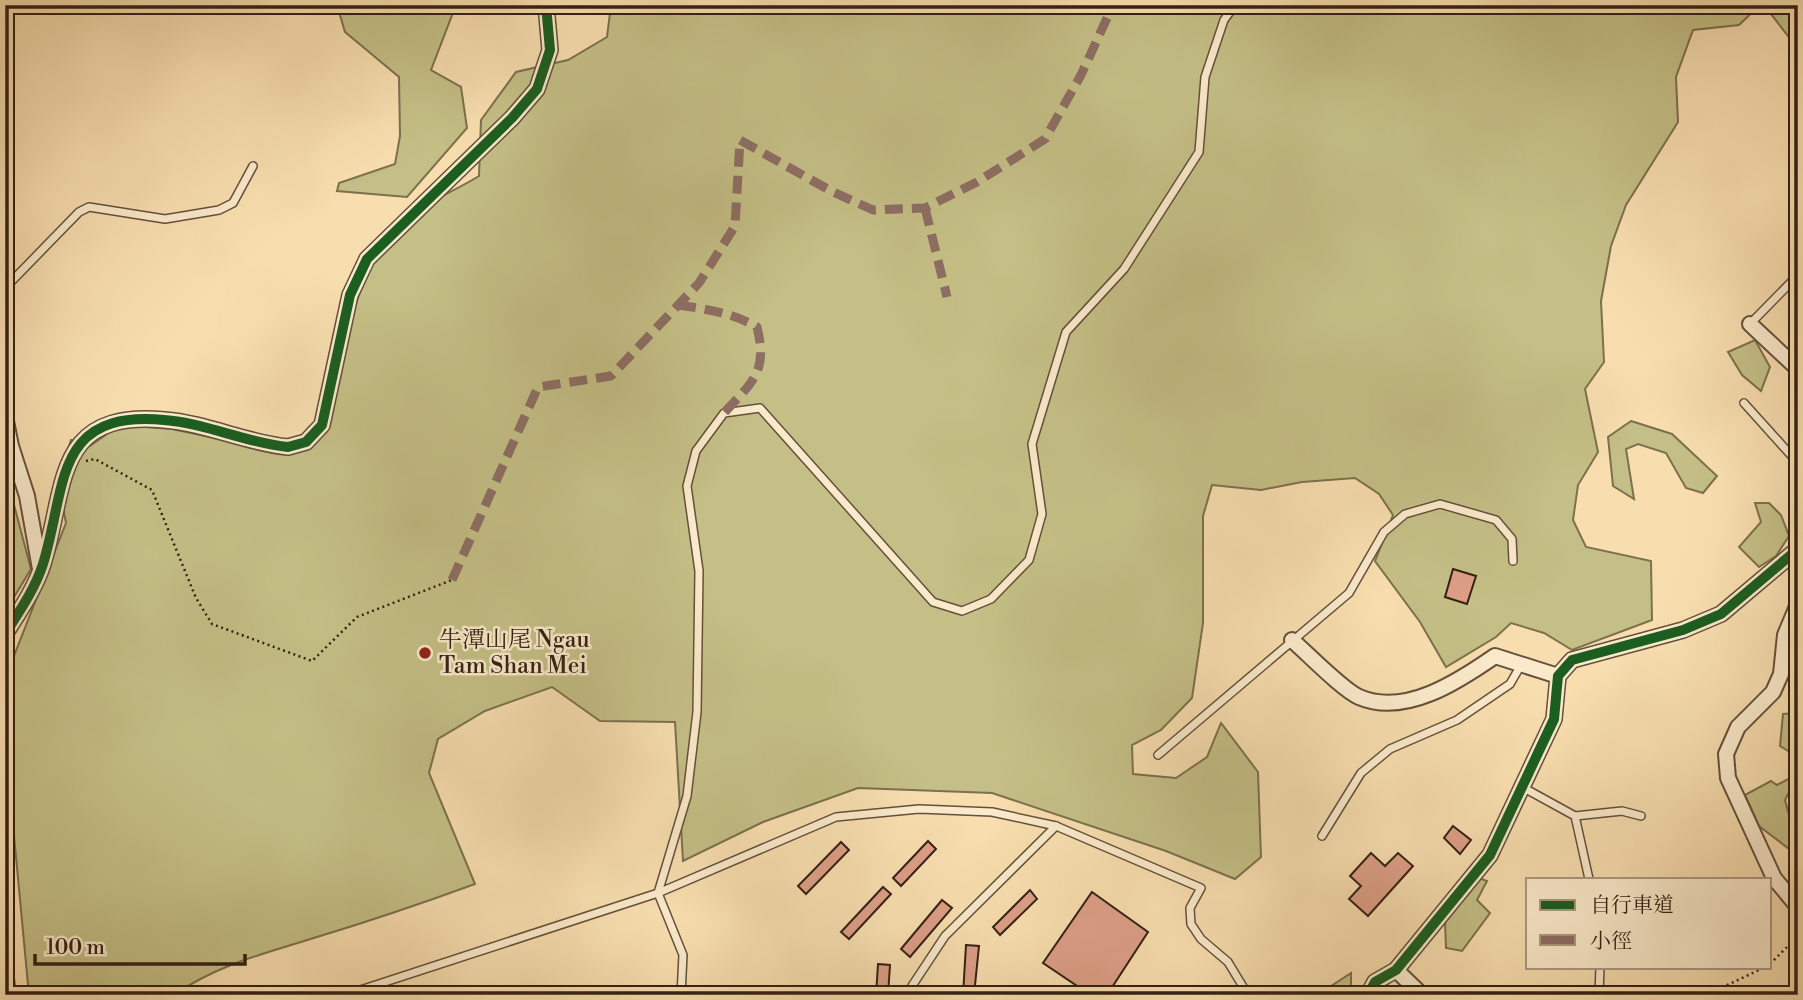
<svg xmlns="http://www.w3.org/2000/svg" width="1803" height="1000" viewBox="0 0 1803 1000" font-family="'Libre Bodoni','Noto Serif TC',serif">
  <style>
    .green { fill: #c4bf86; stroke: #7c704d; stroke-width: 2 }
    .building { fill: #dd9f87; stroke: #342014; stroke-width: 2 }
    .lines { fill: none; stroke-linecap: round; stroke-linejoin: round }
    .service-casing { stroke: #65503b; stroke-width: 10 }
    .minor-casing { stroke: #65503b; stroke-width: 18 }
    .path { stroke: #342014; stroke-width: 2.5; stroke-dasharray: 2 3.5; stroke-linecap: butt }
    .service { stroke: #faeacb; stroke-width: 7 }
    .minor { stroke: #faeacb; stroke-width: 14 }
    .quiet { stroke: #8d6e63; stroke-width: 9; stroke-dasharray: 18 9; stroke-linecap: butt }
    .cycleway-casing { stroke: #faeacb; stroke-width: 15 }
    .cycleway { stroke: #1b5e20; stroke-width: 10 }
    .poi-dot { fill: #8f2418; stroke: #faeacb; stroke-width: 2.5 }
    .labels { text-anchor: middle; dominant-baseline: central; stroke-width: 5; stroke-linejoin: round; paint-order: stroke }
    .poi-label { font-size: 23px; fill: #342014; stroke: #faeacb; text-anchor: start }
  </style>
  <rect width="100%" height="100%" fill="#f8deaf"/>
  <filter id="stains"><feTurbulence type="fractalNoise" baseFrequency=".00286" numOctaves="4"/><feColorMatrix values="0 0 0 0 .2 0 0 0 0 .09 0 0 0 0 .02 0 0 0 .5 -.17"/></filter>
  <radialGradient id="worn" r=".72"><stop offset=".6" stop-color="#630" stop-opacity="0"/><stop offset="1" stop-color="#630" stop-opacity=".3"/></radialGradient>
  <g class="green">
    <polygon points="337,5 443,5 454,10 431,70 461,87 467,128 407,197 337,191 339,183 395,164 400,136 399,77 345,32"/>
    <path d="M611,5H1760L1739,25L1693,30L1676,77L1678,122L1626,205L1611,246L1601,301L1604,362L1585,389L1598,452L1578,485L1573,520L1586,547L1651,561L1652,620L1572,650L1544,633L1511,623L1496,637L1446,667L1420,622L1375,561L1393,515L1379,494L1355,478L1302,482L1261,490L1212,485L1203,516V623L1192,698L1161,730L1132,745L1133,774L1176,778L1207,757L1221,723L1258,772L1261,857L1235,879L1166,851L992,793L858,788L763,822L683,861L675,722L600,721L552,687L485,711L438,739L429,773L475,884C423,903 370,921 317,937C267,953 218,964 174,995H29L5,740V679L66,523L58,481L71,440L90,446L120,425L172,429L285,453L327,424C344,351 352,264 414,214C433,199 458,189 479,176L481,120L516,72L568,60L607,37Z"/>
    <polygon points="1764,5 1798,5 1798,49"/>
    <polygon points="1755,340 1770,367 1761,391 1742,375 1728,352"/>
    <polygon points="1631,421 1672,434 1717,476 1703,493 1686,488 1666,453 1638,444 1626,449 1634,499 1613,486 1608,437"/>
    <polygon points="5,471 31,569 5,612"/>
    <polygon points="1755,503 1769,503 1781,515 1789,536 1776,556 1759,567 1739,547 1761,522"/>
    <polygon points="1796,713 1798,752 1795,755 1780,746 1783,714"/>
    <polygon points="1798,774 1785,800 1790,819 1798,821 1798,842 1789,849 1759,826 1745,795 1771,781 1777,785"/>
    <polygon points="1469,874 1487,881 1477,900 1490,913 1462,951 1446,948 1445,922"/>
    <polygon points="1351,973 1351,995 1326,995 1325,990"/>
  </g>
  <g class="building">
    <polygon points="1453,569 1476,576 1467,604 1445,597"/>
    <polygon points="1453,826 1471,840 1460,854 1444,838"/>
    <polygon points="928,841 936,849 901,886 893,878"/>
    <polygon points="841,842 849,850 806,894 798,886"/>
    <polygon points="1371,853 1385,866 1398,853 1413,866 1368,916 1349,899 1361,886 1350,876"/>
    <polygon points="883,887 891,894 849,939 841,932"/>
    <polygon points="1030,890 1037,899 1000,935 993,927"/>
    <polygon points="1092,892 1148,932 1107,995 1084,995 1078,990 1080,988 1043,963"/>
    <polygon points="942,900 952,908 910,957 901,949"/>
    <polygon points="966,945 979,946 974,995 963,995"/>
    <polygon points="878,964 890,965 888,995 876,995"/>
  </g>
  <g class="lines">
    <g class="service-casing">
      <g id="service">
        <polyline points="5,288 79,212 89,207 165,219 219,210 233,203 253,166"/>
        <polyline points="1750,324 1798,275"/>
        <polyline points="1744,403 1798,463"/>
        <polyline points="1158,755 1349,593 1384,532 1405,514 1440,504 1496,520 1512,539 1513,561"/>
        <polyline points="1524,788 1575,816 1589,879"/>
        <polyline points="1575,816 1622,811 1641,816"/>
        <polyline points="1322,836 1361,773 1390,749 1457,720 1510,684 1521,665"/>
        <polyline points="345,995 658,893 836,817 919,809 992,812 1056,826 1201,888 1190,908 1191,924 1201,939 1228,962 1248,995"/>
        <polyline points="681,995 683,955 658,893 687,796 697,712 699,571 687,486 696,451 724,413 760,408 933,602 962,611 991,599 1029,560 1042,514 1032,444 1066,332 1124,269 1199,152 1205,77 1224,20 1235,5"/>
        <polyline points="906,995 945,936 1056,826"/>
        <polyline points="1599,995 1600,967"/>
      </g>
    </g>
    <g class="minor-casing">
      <g id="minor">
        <polyline points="1750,324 1798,369"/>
        <polyline points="5,416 11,446 27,496 40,569"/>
        <polyline points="1798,604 1785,635 1781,674 1773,692 1738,727 1726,754 1728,778 1774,878 1798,907"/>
        <path d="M5,634C19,612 35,589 43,564C67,486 53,410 164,420C206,423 246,443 288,447L306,442L322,425L350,295L367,259L512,118L537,89L550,50L546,5"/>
        <path d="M1292,640C1308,654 1343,690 1359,697C1405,717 1459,681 1495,656L1558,676"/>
        <polyline points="5,970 8,995"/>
        <polyline points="1396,970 1422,995"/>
        <polyline points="1368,995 1375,982 1396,970 1490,855 1554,719 1558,676 1572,660 1683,630 1721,614 1798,549"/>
      </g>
    </g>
    <g class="path">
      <polyline points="86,461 95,459 152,490 196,598 212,624 312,661 357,617 452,580"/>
      <polyline points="1770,964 1798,936"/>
      <polyline points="1714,995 1719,989 1765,967"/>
    </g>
    <use href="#service" class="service"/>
    <use href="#minor" class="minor"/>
    <g class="quiet">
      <polyline points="925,208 947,297"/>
      <path d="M678,305C706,309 733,313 757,327C768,372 753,381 724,413"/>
      <polyline points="452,580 538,387 611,376 699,283 735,226 740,140 831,191 873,210 925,208 977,182 1045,139 1081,75 1113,5"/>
    </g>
    <g class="cycleway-casing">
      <g id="cycleway">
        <path d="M5,634C19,612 35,589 43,564C67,486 53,410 164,420C206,423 246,443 288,447L306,442L322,425L350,295L367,259L512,118L537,89L550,50L546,5"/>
        <polyline points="1368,995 1375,982 1396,970 1490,855 1554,719 1558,676 1572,660 1683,630 1721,614 1798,549"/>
      </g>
    </g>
    <use href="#cycleway" class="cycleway"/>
  </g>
  <circle class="poi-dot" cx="425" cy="653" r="7"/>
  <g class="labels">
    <g class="poi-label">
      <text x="439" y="640">牛潭山尾 Ngau<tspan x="439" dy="26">Tam Shan Mei</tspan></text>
    </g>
  </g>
  <rect width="1803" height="1000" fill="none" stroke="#f8deaf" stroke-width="28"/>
  <rect x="7" y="7" width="1789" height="986" fill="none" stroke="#342014" stroke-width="3.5"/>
  <rect x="14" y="14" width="1775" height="972" fill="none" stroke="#342014" stroke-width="2"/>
  <rect x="1526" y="878" width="245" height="91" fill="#faeacb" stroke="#ab9982" stroke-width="2"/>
  <rect x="1540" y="900" width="35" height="10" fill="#1b5e20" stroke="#ab9982" stroke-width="2"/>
  <text x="1590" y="912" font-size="21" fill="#342014">自行車道</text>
  <rect x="1540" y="935" width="35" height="10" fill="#8d6e63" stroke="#ab9982" stroke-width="2"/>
  <text x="1590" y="948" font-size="21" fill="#342014">小徑</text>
  <path d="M35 954v10h210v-10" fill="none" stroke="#342014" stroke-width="3.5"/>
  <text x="46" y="954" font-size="21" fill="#342014" stroke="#faeacb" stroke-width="5" paint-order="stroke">100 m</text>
  <rect width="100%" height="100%" filter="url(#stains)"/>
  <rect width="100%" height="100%" fill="url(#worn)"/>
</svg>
